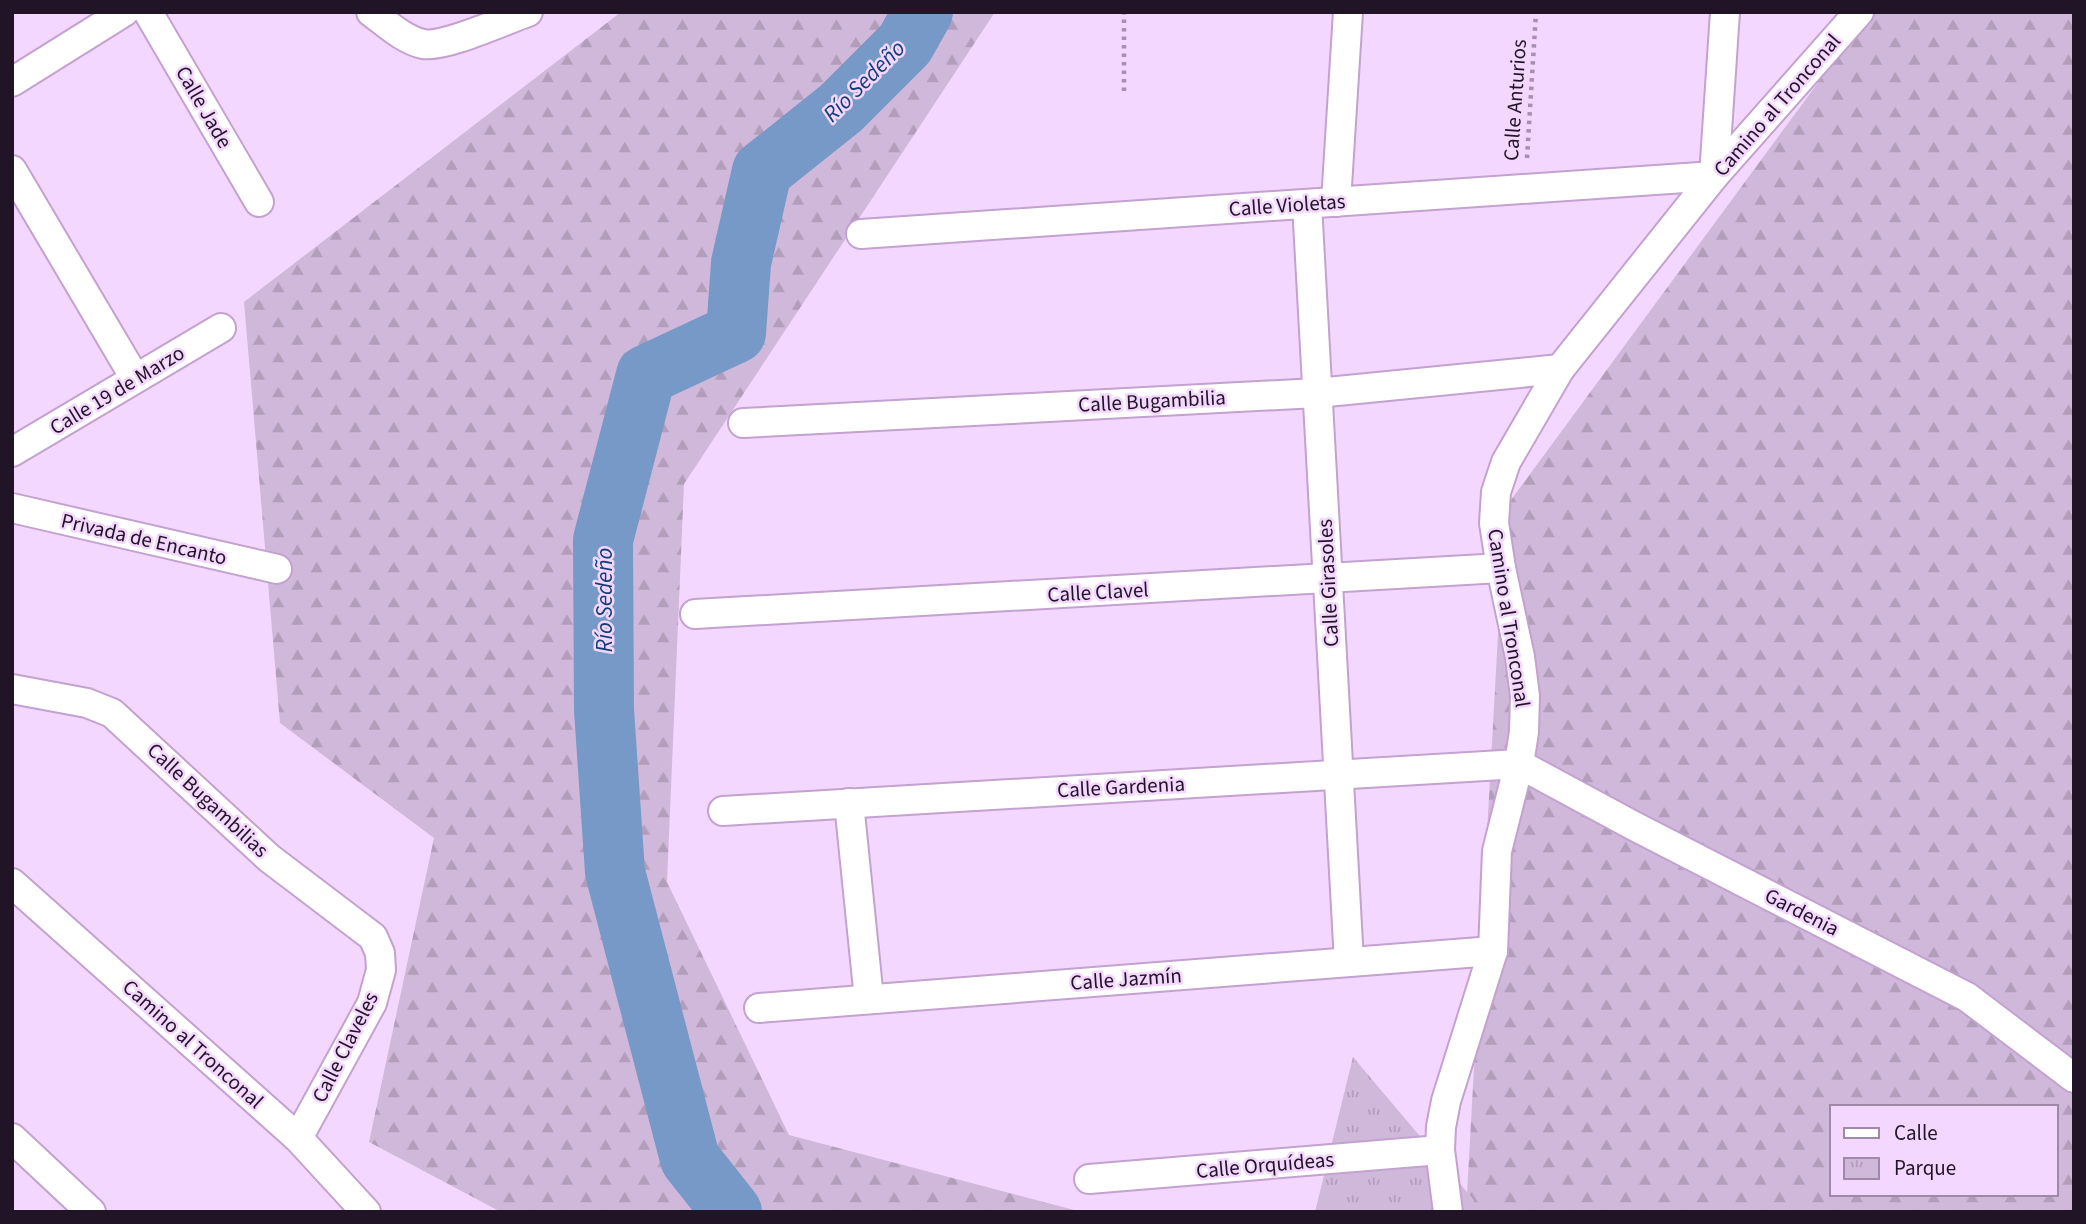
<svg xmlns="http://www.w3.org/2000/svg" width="2086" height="1224" viewBox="0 0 2086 1224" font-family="'Source Sans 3',sans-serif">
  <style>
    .forest { fill: url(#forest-firs); fill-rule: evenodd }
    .park { fill: url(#park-tufts) }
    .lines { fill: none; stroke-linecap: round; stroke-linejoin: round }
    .river { stroke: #7799c8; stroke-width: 60 }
    .minor-casing { stroke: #c3a1d0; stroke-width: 32 }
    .path { stroke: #a68faf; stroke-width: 4.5; stroke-dasharray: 3.5 5; stroke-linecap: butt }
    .minor { stroke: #fff; stroke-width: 28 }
    .labels { text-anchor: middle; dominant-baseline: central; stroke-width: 5; stroke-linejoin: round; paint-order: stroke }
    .street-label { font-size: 21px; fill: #211426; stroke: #f4d7ff }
    .water-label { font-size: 23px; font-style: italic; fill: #113e78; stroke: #f4d7ff }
  </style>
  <defs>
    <pattern id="forest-firs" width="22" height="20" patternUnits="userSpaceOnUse" patternTransform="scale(1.75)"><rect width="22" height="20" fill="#d0b8da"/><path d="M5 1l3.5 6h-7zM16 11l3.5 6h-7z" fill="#b29dbb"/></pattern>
    <pattern id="park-tufts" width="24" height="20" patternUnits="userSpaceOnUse" patternTransform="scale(1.75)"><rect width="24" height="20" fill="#d0b8da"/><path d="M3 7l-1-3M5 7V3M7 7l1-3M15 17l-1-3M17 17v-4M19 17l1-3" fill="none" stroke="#b29dbb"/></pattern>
  </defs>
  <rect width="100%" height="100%" fill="#f4d7ff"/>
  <g class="forest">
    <polygon points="621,12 995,12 684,484 667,882 789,1135 1082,1212 501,1212 369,1142 434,838 280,723 244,302"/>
    <path d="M1870,12H2074V1212H1466L1505,508ZM1832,1107H2056V1194H1832Z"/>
  </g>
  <polygon class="park" points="1353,1057 1484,1212 1315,1212"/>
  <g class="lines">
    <polyline class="river" points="732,1212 690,1159 615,872 604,710 603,540 646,375 736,333 741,263 762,171 841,108 905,44 923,12"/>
    <g class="minor-casing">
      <g id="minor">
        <polyline points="148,12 259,202"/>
        <path d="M371,12C386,23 404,40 423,44C444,48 505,20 528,12"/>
        <polyline points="12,82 124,12"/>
        <polyline points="12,170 135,378"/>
        <polyline points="1336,202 1348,12"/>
        <polyline points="1307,204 1349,962"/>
        <polyline points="861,234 1714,176 1725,12"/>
        <polyline points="743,423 1317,393 1560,369"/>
        <polyline points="12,452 221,328"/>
        <polyline points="12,508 277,569"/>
        <polyline points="695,614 1501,568"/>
        <polyline points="12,689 87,703 112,713 269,858 373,937 380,953 381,970 372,1003 298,1138"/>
        <polyline points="849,803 869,999"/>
        <polyline points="723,811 1519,764 1634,826 1967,997 2074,1078"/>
        <polyline points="12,883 298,1138 366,1212"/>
        <polyline points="759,1008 1493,951"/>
        <polyline points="12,1138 91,1212"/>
        <polyline points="1089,1179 1440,1150"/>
        <polyline points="1448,1212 1440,1150 1441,1127 1446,1101 1493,951 1497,851 1519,764 1524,732 1525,696 1520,657 1501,568 1494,523 1496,492 1506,462 1560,369 1714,176 1859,12"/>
      </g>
    </g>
    <g class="path">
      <polyline points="1124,91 1124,12"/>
      <polyline points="1527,158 1536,12"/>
    </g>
    <use href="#minor" class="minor"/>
  </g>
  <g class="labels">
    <g class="street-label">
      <text transform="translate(1515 100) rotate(-86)">Calle Anturios</text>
      <text transform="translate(1777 105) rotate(-49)">Camino al Tronconal</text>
      <text transform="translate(204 107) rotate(60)">Calle Jade</text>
      <text transform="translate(1287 205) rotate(-4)">Calle Violetas</text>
      <text transform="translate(117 390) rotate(-31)">Calle 19 de Marzo</text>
      <text transform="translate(1152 401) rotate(-3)">Calle Bugambilia</text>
      <text transform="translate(144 539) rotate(13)">Privada de Encanto</text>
      <text transform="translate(1328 583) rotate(-93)">Calle Girasoles</text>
      <text transform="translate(1098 592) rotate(-3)">Calle Clavel</text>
      <text transform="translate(1509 618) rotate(81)">Camino al Tronconal</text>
      <text transform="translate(1121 787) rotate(-3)">Calle Gardenia</text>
      <text transform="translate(208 800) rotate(43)">Calle Bugambilias</text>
      <text transform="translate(1802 912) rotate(27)">Gardenia</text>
      <text transform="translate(1126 979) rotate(-4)">Calle Jazmín</text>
      <text transform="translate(193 1044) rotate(42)">Camino al Tronconal</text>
      <text transform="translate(345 1047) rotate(-63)">Calle Claveles</text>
      <text transform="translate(1265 1165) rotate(-5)">Calle Orquídeas</text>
    </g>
    <g class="water-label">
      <text transform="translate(864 81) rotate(-45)">Río Sedeño</text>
      <text transform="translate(604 600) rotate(-90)">Río Sedeño</text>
    </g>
  </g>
  <rect width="2086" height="1224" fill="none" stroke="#211426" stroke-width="28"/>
  <rect x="1830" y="1105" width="228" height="91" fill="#f4d7ff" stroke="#a089a8" stroke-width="2"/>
  <rect x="1844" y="1128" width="35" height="10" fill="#ffffff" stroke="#a089a8" stroke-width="2"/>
  <text x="1894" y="1140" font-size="21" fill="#211426">Calle</text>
  <rect x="1844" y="1158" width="35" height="21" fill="url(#park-tufts)" stroke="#a089a8" stroke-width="2"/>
  <text x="1894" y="1175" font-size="21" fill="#211426">Parque</text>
</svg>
